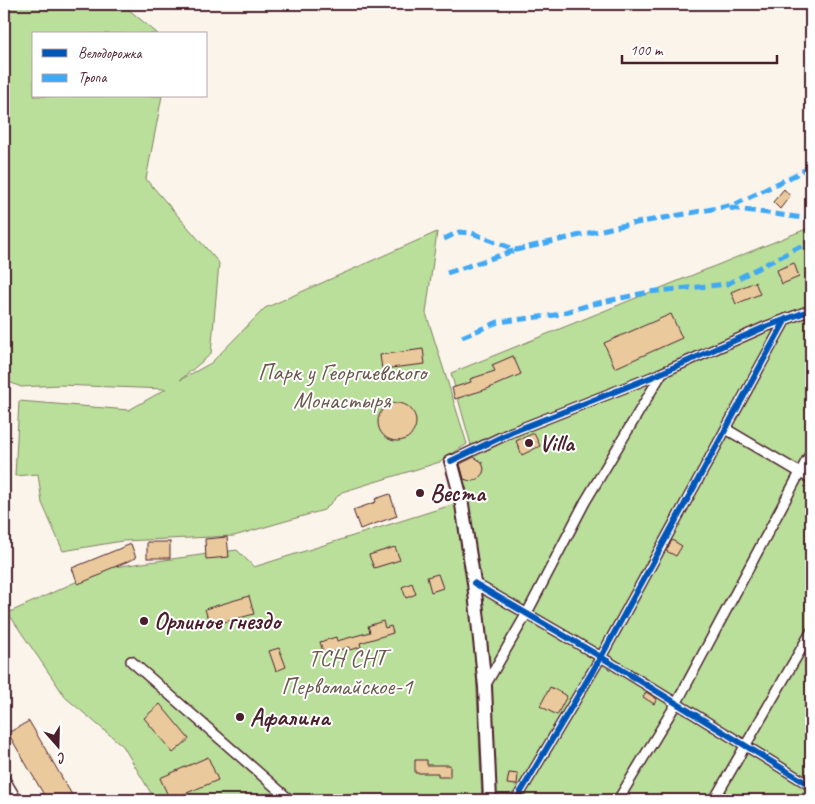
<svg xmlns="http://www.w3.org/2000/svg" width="815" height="804" viewBox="0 0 815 804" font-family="Caveat,sans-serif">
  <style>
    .green { fill: #b9df9a; stroke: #827f62 }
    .building { fill: #eaca9c; stroke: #4a1f2b }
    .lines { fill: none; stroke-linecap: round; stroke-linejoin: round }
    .minor-casing { stroke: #4a1f2b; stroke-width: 12 }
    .secondary-casing { stroke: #4a1f2b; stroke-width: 16 }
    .minor { stroke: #fff; stroke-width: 9 }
    .secondary { stroke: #fff; stroke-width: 12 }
    .quiet { stroke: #3fa9f5; stroke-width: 5; stroke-dasharray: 10 5; stroke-linecap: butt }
    .cycleway-casing { stroke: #fff; stroke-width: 9 }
    .cycleway { stroke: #0057b8; stroke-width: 6 }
    .poi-dot { fill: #4a1f2b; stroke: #fff; stroke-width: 2 }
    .labels { text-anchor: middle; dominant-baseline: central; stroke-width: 4; stroke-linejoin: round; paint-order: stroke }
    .park-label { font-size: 24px; fill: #6b594c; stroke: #fff }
    .poi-label { font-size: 24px; font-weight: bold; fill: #4a1f2b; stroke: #fff; text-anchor: start }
  </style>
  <rect width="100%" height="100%" fill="#fbf4eb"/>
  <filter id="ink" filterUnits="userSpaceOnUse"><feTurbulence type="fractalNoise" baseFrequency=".02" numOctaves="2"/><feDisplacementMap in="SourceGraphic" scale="10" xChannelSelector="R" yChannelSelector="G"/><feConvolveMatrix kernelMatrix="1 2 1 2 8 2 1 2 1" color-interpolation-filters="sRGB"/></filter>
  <g filter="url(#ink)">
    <g class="green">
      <polygon points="4,4 122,4 158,34 34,34 34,96 162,96 146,179 219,263 211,354 180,380 211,363 265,308 437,232 426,313 467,444 440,462 342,492 324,510 234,536 122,541 63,551 42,503 38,474 15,476 19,401 129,410 166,389 59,385 21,387 4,380"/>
      <polygon points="811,227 811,800 485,800 483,710 454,463 471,445 451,373"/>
      <polygon points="458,503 472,584 482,800 155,800 123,746 66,698 8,613 106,568 237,550 254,567"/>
    </g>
    <g class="building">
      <polygon points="784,189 790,196 780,209 773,202"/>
      <polygon points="794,263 799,277 782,284 777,270"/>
      <polygon points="755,282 760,294 736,304 731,292"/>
      <polygon points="671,314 682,338 615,368 604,343"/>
      <polygon points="423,349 425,364 382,369 380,355"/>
      <polygon points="513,356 521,374 487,389 455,399 452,388 471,382 470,379 495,371 492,365"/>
      <circle cx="397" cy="422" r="19"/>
      <polygon points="534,433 540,446 522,455 516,441"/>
      <polygon points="474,457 482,462 484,469 483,473 478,479 470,481 464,479 460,464"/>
      <polygon points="390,494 397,516 360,529 353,510 376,502 375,499"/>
      <polygon points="227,537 229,557 206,559 205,539"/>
      <polygon points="672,540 682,546 676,556 666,551"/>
      <rect x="147" y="542" width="23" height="16"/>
      <polygon points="131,544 136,558 102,572 103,574 78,584 72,568"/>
      <polygon points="395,547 400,560 374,568 369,555"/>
      <polygon points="438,574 443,588 431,592 427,577"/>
      <polygon points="412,583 416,594 406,598 402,587"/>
      <polygon points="249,596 254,614 210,626 205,609"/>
      <polygon points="383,621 385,628 391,626 393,633 360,643 361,647 349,650 349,647 324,655 320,642 336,637 337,641 370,632 368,626"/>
      <polygon points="279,648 286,667 276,671 269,651"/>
      <polygon points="550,687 567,696 557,715 540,706"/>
      <polygon points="646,692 657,699 654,704 643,697"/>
      <polygon points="160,704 189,739 173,753 144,718"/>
      <polygon points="29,721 75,800 47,800 8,733"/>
      <polygon points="208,757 218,780 170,800 160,778"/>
      <polygon points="415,760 427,760 427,765 450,765 450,777 438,777 438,773 415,773"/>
      <polygon points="509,773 518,774 517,785 507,784"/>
    </g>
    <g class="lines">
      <g class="minor-casing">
        <g id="minor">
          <polyline points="726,429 811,479"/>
          <polyline points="451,461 512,432 652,377 765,327 811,310"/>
          <polyline points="474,583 601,657 811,786"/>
          <polyline points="131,661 290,800"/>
          <polyline points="485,686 527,613 585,502 662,373"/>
          <polyline points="4,778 17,800"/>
          <polyline points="516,800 601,657 786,319"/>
          <polyline points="618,800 676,704 811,452"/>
          <polyline points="714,800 811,632"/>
        </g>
      </g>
      <g class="secondary-casing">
        <polyline id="secondary" points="451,461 461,498 474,583 485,687 490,800"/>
      </g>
      <use href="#minor" class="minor"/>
      <use href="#secondary" class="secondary"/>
      <g class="quiet">
        <polyline points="730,208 811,219"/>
        <polyline points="444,239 459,232 472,233 516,250 615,227 734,205 811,167"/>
        <polyline points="447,273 516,250"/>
        <polyline points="462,337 498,322 555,315 589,305 649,292 727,284 811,241"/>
        <polyline points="4,783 6,782"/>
      </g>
      <g class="cycleway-casing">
        <g id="cycleway">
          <polyline points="451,461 512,432 652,377 765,327 811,310"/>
          <polyline points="474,583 601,657 811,786"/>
          <polyline points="516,800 601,657 786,319"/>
        </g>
      </g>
      <use href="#cycleway" class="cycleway"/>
    </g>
  </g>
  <g class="poi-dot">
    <circle cx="529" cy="443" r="5"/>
    <circle cx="420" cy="493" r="5"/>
    <circle cx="144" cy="621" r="5"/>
    <circle cx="240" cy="717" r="5"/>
  </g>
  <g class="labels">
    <g class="park-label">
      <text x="342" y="372">Парк у Георгиевского<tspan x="342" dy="28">Монастыря</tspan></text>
      <text x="347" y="658">ТСН СНТ<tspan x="347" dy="28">Первомайское-1</tspan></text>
    </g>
    <g class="poi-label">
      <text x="539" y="443">Villa</text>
      <text x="430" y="493">Веста</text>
      <text x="154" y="621">Орлиное гнездо</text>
      <text x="250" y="717">Афалина</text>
    </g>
  </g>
  <rect width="815" height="804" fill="none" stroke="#fff" stroke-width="20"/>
  <rect x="10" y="10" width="795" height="784" fill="none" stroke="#4a1f2b" stroke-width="2" filter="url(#ink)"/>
  <rect x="32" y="32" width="175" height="65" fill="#ffffff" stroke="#b7a5aa"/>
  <rect x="42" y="49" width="25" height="8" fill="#0057b8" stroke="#b7a5aa"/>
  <text x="78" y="58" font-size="15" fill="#4a1f2b">Велодорожка</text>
  <rect x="42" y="74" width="25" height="8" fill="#3fa9f5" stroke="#b7a5aa"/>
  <text x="78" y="82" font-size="15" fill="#4a1f2b">Тропа</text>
  <g transform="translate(58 746) rotate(160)" stroke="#ffffff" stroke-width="4" paint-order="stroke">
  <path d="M0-4L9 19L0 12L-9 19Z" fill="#4a1f2b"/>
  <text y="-8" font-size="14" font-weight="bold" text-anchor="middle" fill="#4a1f2b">С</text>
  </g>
  <path d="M622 55v8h155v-8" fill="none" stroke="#4a1f2b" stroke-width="2.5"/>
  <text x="630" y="55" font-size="15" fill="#4a1f2b" stroke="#ffffff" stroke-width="4" paint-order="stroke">100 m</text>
</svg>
